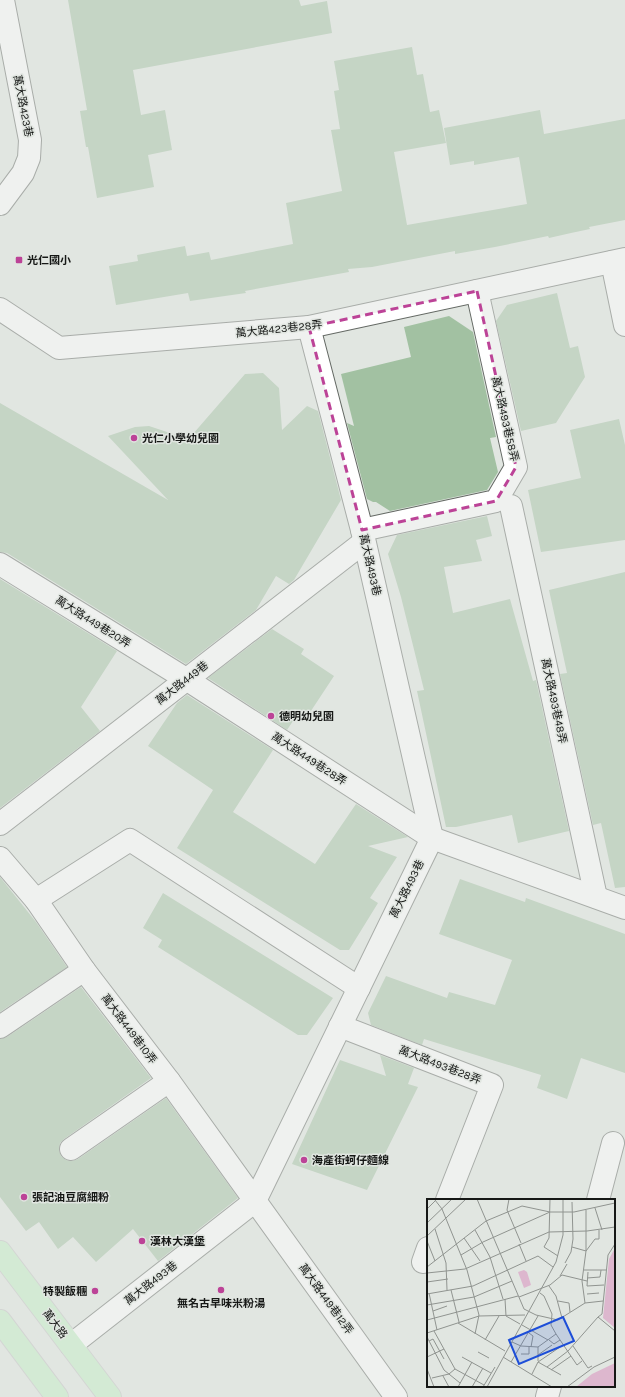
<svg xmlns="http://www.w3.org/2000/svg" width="625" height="1397" viewBox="0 0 625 1397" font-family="Karla,'Noto Sans TC',sans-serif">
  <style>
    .building { fill: #a2c1a2 }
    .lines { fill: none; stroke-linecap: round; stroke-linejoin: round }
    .minor-casing { stroke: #646964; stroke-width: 24 }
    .major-casing { stroke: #c2c3c2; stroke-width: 24 }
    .minor { stroke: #fff; stroke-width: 22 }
    .major { stroke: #c2f0c4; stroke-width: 22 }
    .marked { fill: none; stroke: #bc4397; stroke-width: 3; stroke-dasharray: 8 5; stroke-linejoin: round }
    .poi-dot { fill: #bc4397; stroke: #e1e6e1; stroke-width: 1.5 }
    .labels { text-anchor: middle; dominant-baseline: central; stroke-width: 3; stroke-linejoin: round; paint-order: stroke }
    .street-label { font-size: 11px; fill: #161816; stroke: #e1e6e1 }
    .poi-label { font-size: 11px; font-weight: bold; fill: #161816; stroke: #e1e6e1; text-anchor: start }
    .inset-road { fill: none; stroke: #909490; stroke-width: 1 }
    .view { fill: #1d4ed8; fill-opacity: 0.15; stroke: #1d4ed8; stroke-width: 2 }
    .inset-edge { fill: none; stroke: #161816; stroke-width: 2 }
  </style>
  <rect width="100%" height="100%" fill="#e1e6e1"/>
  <g class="building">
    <polygon points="68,0 299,0 301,6 327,1 332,33 133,70 141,115 165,110 172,150 148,155 154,187 97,198 88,147 86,147 80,111 87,110"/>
    <polygon points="412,47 417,75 423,74 430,112 439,110 446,143 394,152 407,225 527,204 519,157 474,165 474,161 450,165 444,128 540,110 544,134 625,119 625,220 589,227 590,229 571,233 549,238 548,236 495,247 455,254 455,251 372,267 348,269 349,272 245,291 246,293 190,301 188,293 116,305 109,266 138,261 137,255 185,246 187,256 209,252 211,260 293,244 286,203 342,191 331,130 340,129 334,91 339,90 334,61"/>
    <polygon points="557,293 570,348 578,346 585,377 556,423 521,431 496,321 507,305"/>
    <polygon points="449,316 473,332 496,437 490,438 498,472 487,490 390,511 376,502 373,502 367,499 347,423 354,426 341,374 411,357 404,327"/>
    <polygon points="263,373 279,388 282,430 307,406 318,411 341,500 294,580 289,584 276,576 256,610 186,664 7,553 0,552 0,403 168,500 108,436 135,427 149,426 179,436 186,442 245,374"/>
    <polygon points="619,419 625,445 625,540 541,552 528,490 581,478 570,430"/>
    <polygon points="487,516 492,536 476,540 482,561 444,567 453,613 510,599 533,681 536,680 569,831 518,843 512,815 456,827 446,827 417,691 424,690 401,597 388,554 397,535"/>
    <polygon points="625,572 625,887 615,888 601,823 593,825 560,674 567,673 549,590"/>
    <polygon points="0,579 117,651 81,707 100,731 0,808"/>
    <polygon points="272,629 304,649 301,654 334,676 307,717 299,712 287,730 208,678"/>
    <polygon points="187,695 273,750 233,812 315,864 356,804 408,837 368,846 397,857 370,898 378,903 349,950 340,950 177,848 213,790 148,746 177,703"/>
    <polygon points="0,877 36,922 67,967 0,1012"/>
    <polygon points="460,879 525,902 526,898 625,934 625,1073 581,1058 567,1099 537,1088 541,1075 424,1039 422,1045 371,1025 368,1013 386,976 447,998 449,992 495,1005 512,960 439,934"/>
    <polygon points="163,893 333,998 307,1035 298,1035 158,947 162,940 143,928"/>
    <polygon points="81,987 151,1078 64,1139 60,1143 59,1150 61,1156 66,1160 72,1161 78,1159 166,1098 238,1198 158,1261 133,1229 96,1262 73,1237 58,1249 39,1222 26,1231 0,1197 0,1039 7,1037"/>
    <polygon points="380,1055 414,1068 408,1084 418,1087 367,1190 292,1164 340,1060 386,1076"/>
  </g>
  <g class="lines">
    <g class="minor-casing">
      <g id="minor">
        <polyline points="0,204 23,173 29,158 30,140 3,0"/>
        <polyline points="612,262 625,325"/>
        <polyline points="0,309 59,348 309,327 625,259"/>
        <polyline points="511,506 596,897"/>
        <polyline points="362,530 496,501 516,467 477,291"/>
        <polyline points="0,564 186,679 432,838 625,908"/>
        <polyline points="0,824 364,542"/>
        <polyline points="0,858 36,900 84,970 169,1081 396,1397"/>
        <polyline points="36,900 130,840 359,988"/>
        <polyline points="340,1026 492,1085 447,1200"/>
        <polyline points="0,1027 84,970"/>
        <polyline points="71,1149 169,1081"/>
        <polyline points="598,1200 613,1143"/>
        <polyline points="423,1262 428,1248"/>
        <polyline points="71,1345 255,1201 432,838 362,530 309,327"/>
        <polyline points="547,1397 550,1386"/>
      </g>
    </g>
    <g class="major-casing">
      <g id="major">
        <polyline points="0,1252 110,1397"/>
        <polyline points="0,1321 57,1397"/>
      </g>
    </g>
    <use href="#minor" class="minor"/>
    <use href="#major" class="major"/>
  </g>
  <path d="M0 0H625V1397H0ZM477,291L516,467L496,501L362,530L309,327Z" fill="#e1e6e1" fill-opacity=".55" fill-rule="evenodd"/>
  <path class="marked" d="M477,291L516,467L496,501L362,530L309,327Z"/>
  <g class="poi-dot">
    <rect x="15" y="256" width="8" height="8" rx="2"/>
    <circle cx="134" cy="438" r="4"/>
    <circle cx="271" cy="716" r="4"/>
    <circle cx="304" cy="1160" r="4"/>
    <circle cx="24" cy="1197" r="4"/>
    <circle cx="142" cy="1241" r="4"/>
    <circle cx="221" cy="1290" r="4"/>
    <circle cx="95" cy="1291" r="4"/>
  </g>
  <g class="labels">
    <g class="street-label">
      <text transform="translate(23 106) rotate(79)">萬大路423巷</text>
      <text transform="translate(279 329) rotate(-6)">萬大路423巷28弄</text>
      <text transform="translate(505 419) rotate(77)">萬大路493巷58弄</text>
      <text transform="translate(370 565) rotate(77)">萬大路493巷</text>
      <text transform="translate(93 622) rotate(32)">萬大路449巷20弄</text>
      <text transform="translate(182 683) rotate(-38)">萬大路449巷</text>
      <text transform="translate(554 701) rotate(78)">萬大路493巷48弄</text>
      <text transform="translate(309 759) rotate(33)">萬大路449巷28弄</text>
      <text transform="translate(407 889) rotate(-64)">萬大路493巷</text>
      <text transform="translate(129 1029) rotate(53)">萬大路449巷10弄</text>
      <text transform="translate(440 1065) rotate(21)">萬大路493巷28弄</text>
      <text transform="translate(151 1283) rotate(-38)">萬大路493巷</text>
      <text transform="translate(326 1299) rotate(54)">萬大路449巷12弄</text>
      <text transform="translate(55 1324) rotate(53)">萬大路</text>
    </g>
    <g class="poi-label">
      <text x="27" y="260">光仁國小</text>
      <text x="142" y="438">光仁小學幼兒園</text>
      <text x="279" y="716">德明幼兒園</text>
      <text x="312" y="1160">海產街蚵仔麵線</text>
      <text x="32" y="1197">張記油豆腐細粉</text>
      <text x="150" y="1241">漢林大漢堡</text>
      <text x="87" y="1291" text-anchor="end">特製飯糰</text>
      <text x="221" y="1303" text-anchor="middle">無名古早味米粉湯</text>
    </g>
  </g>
  <g transform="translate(427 1199)">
    <rect width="188" height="188" fill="#e1e6e1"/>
    <path d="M188,49V129L176,119L182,60ZM97,71L100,73L104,86L97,89L91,73ZM188,164V188H149L165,175Z" fill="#ddb7ce"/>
    <path class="inset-road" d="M50,0L97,110L109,116L131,121L158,104L176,102M82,0L80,11L94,44M123,0L122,39L117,48L131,57M8,1L15,10L40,71L52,116L48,135M168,9L175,31M0,10L10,0M0,24L25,0M8,30L19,64L20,91M48,31L63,58L76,100M0,37L39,0M37,39L53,62M0,42L8,62M92,45L99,62M188,45L181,56L175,115L171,118L188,132M145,48L159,52L168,40H172V31M34,56L56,43L123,13H147L188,4M138,64L144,53L146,40L145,3M0,68L59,22L95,7L123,13M157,71H179M161,73L160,87L177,86M0,74L38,70L122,33L160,32L188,28M133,77L140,65M160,79L173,78L174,71M0,83L21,80M122,87L129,97L135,119M24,91L32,123M2,94L10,131M113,94L117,97L125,115L124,126L129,135L150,166L155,162M0,95L46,87L111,57L126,68M160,95L172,94M92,98L123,86L135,76L160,82M78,100L79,117M131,102L142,104L143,113M158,104L155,82L159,52V11M0,106L47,98L85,82M6,112L20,107M79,117L93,125M0,121L91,97M31,124L78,152M95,126L121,141M7,132L28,170L57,186M0,134L52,117L98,116M102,134L106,137L104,148M0,138L17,171L33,184M58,141L72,117M122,141L127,145L133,141M2,142L6,140L17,160M85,143L94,147L111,148L129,135M146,147L161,169L165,167M111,148V162M51,153L62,159M94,155H102V148M111,156L125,146M0,158L17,150M35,158L64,174M76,158L125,188M84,163L111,117M111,163L134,176M120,168L141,152L171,118M0,170L7,188M124,171L144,157M105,175L111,163L136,146M16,177L22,188M5,179L22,175L28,170M31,188L45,163M45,188L56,169M56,188L68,168M60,188L129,63L136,36V0M140,188L167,168L188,158"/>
    <path class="view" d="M136,118L147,142L92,165L82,141Z"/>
    <rect width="188" height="188" class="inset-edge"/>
  </g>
</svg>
